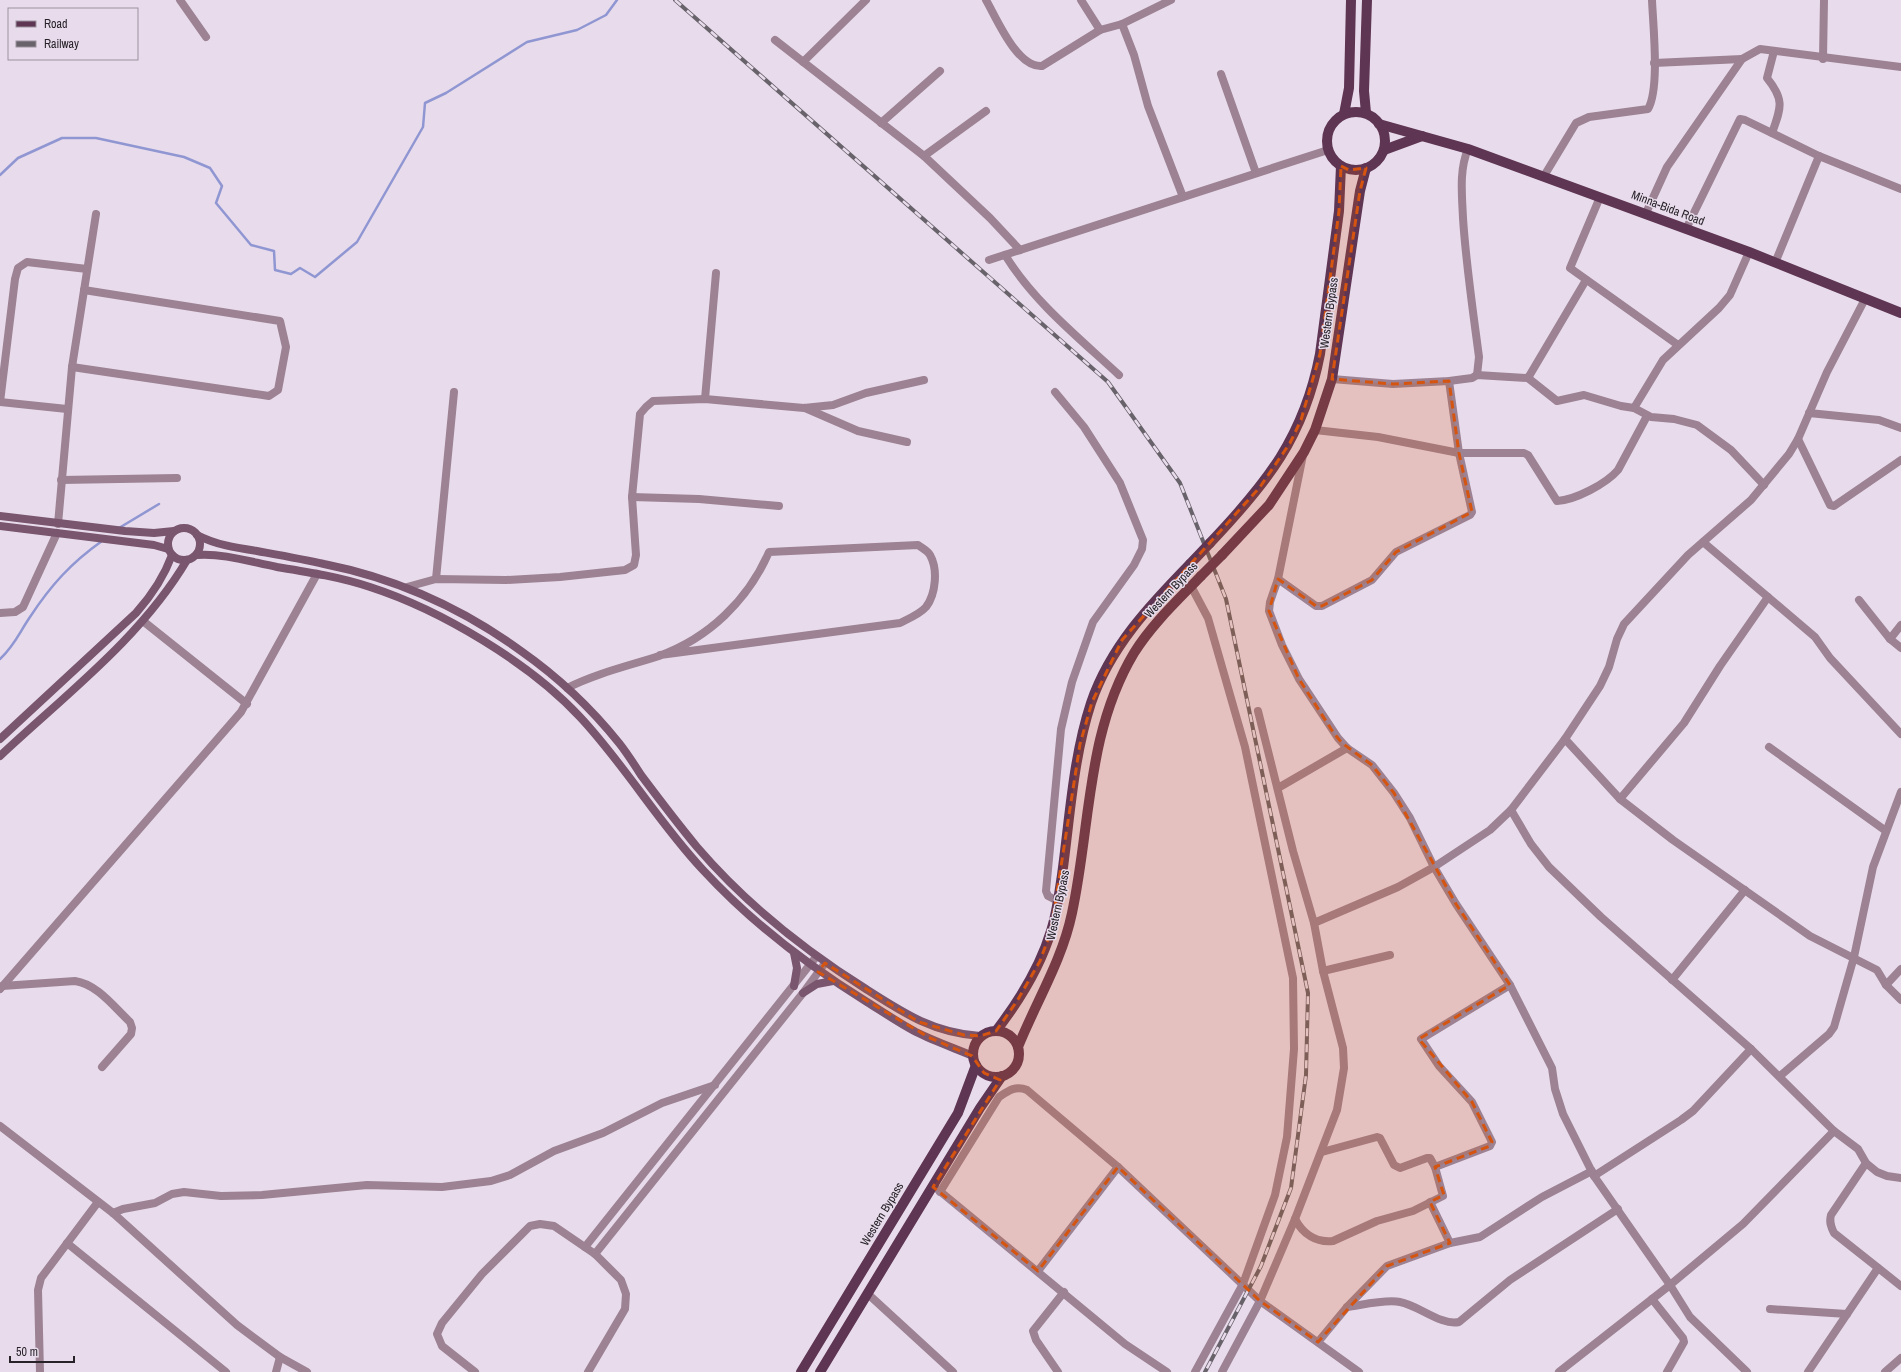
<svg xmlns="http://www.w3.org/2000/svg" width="1901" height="1372" viewBox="0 0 1901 1372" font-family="'Archivo Narrow',sans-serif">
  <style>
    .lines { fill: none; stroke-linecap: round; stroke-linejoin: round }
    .stream { stroke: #8f96d2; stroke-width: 2.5 }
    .minor { stroke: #9c8293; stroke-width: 8 }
    .secondary { stroke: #79556e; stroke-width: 8 }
    .primary { stroke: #5f3554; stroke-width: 10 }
    .rail-casing { stroke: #68626a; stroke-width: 4 }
    .rail { stroke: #e8dcec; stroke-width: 2.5; stroke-dasharray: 8; stroke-linecap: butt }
    .primary-bridge { stroke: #5f3554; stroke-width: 10 }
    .marked { fill: #d5540f; fill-opacity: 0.2; stroke: #d5540f; stroke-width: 3; stroke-dasharray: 8 5; stroke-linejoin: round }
    .labels { text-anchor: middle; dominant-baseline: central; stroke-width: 3; stroke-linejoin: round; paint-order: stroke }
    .street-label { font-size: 12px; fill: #262227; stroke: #e8dcec }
  </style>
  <rect width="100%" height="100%" fill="#e8dcec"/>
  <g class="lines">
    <g class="stream">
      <polyline points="0,175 18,158 62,138 96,138 184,157 210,168 222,186 216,203 251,245 274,251 275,270 291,274 300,268 315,277 357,242 423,127 425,103 446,93 527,42 577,30 606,15 617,0"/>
      <polyline points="119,528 159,504"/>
      <path d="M0,659C15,645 19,633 30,617C51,585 71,563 102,541"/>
    </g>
    <g class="minor">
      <polyline points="180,0 206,37"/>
      <path d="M986,0C997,19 1017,68 1042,66L1100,30L1122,24L1171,0"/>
      <polyline points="1081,0 1100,30"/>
      <polyline points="1122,24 1134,55 1148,106 1183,197"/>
      <polyline points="775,40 924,156 990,218 1020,250"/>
      <polyline points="1823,59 1824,0"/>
      <polyline points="803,62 866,0"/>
      <polyline points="1654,63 1742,59"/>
      <polyline points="1221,74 1256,173"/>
      <polyline points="881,123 940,71"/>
      <path d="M1772,133C1781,108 1785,100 1767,78L1774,51"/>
      <path d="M1468,149C1459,170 1462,195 1463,218C1466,265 1473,311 1479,357L1477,375"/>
      <polyline points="924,156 986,111"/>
      <path d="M1544,176L1576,123L1589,117L1648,109C1660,89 1653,25 1652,0"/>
      <polyline points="1600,197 1570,268 1678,345"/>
      <polyline points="1646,213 1667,167 1742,59 1760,49 1901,67"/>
      <polyline points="1686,229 1740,119 1745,120 1819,156 1901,189"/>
      <path d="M1005,255C1034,302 1078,337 1119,375"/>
      <polyline points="989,260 1328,150"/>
      <polyline points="1775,263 1819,156"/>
      <polyline points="72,367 269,396 278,390 286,347 280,321 84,290"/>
      <polyline points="1528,378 1586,280"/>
      <polyline points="1332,379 1393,384 1449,381 1472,378 1477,375 1528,378 1557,401 1584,395 1621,406 1634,408 1663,360 1719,308 1730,295 1749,252"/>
      <polyline points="1055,392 1084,427 1120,483 1143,540 1142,549 1134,565 1093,622 1072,682 1061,729 1046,891 1048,896 1058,901"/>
      <polyline points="705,399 716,273"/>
      <polyline points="0,402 15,279 18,268 27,262 87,269"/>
      <polyline points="0,402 67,409"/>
      <polyline points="805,408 858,431 907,442"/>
      <polyline points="1634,408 1651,417 1674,419 1697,425 1731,450 1764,485"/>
      <polyline points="1809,413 1879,420 1901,428"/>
      <path d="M1315,430L1378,437L1459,453H1524L1528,455L1557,501C1575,500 1606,484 1618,470L1647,416"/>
      <polyline points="1798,439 1830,505 1834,506 1901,460"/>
      <polyline points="1303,455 1278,579 1270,602 1269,611 1282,645 1299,679 1338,738 1347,748 1372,765 1394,793 1410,818 1434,867 1456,904 1510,985 1552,1068 1555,1089 1563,1114 1594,1176 1670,1285 1690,1317 1747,1372"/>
      <polyline points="61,480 177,478"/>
      <polyline points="632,497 699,499 779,506"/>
      <polyline points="58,524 72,367 96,214"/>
      <polyline points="1703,542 1815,637 1830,658 1901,734"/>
      <polyline points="436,579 454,392"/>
      <polyline points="1278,579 1316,606 1322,606 1372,580 1396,552 1470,515 1472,512 1459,453 1449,381"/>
      <polyline points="1191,586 1208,618 1245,747 1293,978 1294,1049 1287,1137 1275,1195 1243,1284 1195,1372"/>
      <polyline points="407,587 436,579 506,580 560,577 625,570 634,565 636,555 632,497 640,414 646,407 653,401 705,399 804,408 833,405 866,393 924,380"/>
      <polyline points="1859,600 1890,639 1901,648"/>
      <polyline points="0,613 15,612 23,607 57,533"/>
      <polyline points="143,621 247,704"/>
      <polyline points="1890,639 1901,625"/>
      <path d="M567,688C597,673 628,666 659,656C709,638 748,600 769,552L918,545C922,548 928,551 930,555C938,569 936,594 926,607C920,614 908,619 900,623L660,655"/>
      <polyline points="1565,739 1620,799 1673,840 1810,936 1877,970 1886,985 1901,1000"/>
      <polyline points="1769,747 1886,831"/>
      <polyline points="1278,788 1347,748"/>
      <polyline points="1620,799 1684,723 1720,666 1768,597"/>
      <polyline points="1511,810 1531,844 1549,867 1601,917 1751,1049 1834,1131 1858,1149 1866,1163 1877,1172 1887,1176 1901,1178"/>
      <polyline points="1314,923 1398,887 1434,867 1490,830 1511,810 1565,739 1600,686 1609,667 1617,639 1624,624 1688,555 1751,500 1789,454 1798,439 1827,372 1865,299"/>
      <polyline points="1323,971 1390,955"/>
      <polyline points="1672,980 1745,890"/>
      <polyline points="1886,985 1901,969"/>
      <path d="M2,986L75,981C97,984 114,1007 130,1022L132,1028L131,1034L102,1067"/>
      <polyline points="0,989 241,712 317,574"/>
      <polyline points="1780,1076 1829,1034 1834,1027 1854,957 1873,867 1901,792"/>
      <polyline points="0,1126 113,1213 237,1325 280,1357 307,1372"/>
      <path d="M1866,1163L1831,1215C1829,1222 1831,1227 1834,1233L1901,1286"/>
      <polyline points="1435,1167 1490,1146 1492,1142 1472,1102 1439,1066 1421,1039 1510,985"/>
      <polyline points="1594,1176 1681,1120 1693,1111 1751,1049"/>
      <polyline points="936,1188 1125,1344 1167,1372"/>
      <path d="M940,1192L999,1097C1008,1091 1016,1085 1027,1090L1118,1167L1260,1301L1359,1372"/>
      <polyline points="1430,1202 1450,1243"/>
      <polyline points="113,1213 123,1209 155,1203 172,1194 184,1192 221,1196 262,1195 367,1185 442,1187 491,1181 510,1175 554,1151 603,1133 662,1103 715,1085"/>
      <path d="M1295,1219C1303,1234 1316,1243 1333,1241L1377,1221L1413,1211L1443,1196L1435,1167L1430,1158H1427L1400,1168L1394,1165L1380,1138L1377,1137L1322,1152"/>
      <polyline points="67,1243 226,1372"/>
      <polyline points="585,1247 816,957"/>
      <polyline points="595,1254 803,993 825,963"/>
      <polyline points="1038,1271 1118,1167"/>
      <polyline points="868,1294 953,1372"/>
      <polyline points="1652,1299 1683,1338 1684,1342 1667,1372"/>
      <path d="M1347,1307C1362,1305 1386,1299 1400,1302C1418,1305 1441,1326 1459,1322L1510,1280L1618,1209"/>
      <polyline points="1770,1309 1847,1314"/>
      <polyline points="1318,1342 1347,1307 1387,1266 1450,1243 1480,1237 1542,1197 1592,1171"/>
      <polyline points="40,1372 38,1290 41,1278 98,1202"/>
      <polyline points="276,1372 280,1357"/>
      <polyline points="475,1372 442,1346 437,1334 442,1323 482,1274 530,1226 540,1224 554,1226 595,1254 621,1280 626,1294 625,1309 588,1372"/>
      <polyline points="1058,1372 1036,1340 1033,1331 1064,1292"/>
      <polyline points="1222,1372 1260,1301 1295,1219 1337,1110 1344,1068 1343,1048 1323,971 1314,923 1293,851 1258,711"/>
      <polyline points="1559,1372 1670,1285 1743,1224 1834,1131"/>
      <polyline points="1808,1372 1878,1268"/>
      <polyline points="1885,1372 1901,1358"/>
    </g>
    <g class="secondary">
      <polyline points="0,516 125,531 154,533 174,531"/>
      <polyline points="0,526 154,545 168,549"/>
      <circle cx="184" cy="544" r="16"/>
      <path d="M197,535C216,545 237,548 257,551C279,555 302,559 324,564C394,578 462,608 521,651C558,677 591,708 619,743C627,753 634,764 641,775C659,799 678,824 697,847C745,903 804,950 866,989C905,1014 934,1033 980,1036"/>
      <path d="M197,555C223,553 251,562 277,567C308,572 340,577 370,587C441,610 530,663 580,717C625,765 658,822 703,870C751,922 807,965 867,1002C883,1012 899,1023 916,1032C934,1041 954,1048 973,1056"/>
      <path d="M0,739L136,613C152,595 164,577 172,555"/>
      <path d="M0,756C65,695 141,638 187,560"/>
      <polyline points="794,953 797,968 794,986"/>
      <polyline points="803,993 817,984 833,981"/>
    </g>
    <g class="primary">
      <circle cx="1356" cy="141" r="29"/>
      <polyline points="1366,113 1364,91 1367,0"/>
      <polyline points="1344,114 1349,88 1351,0"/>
      <polyline points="1379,124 1468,149 1749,252 1901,313"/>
      <polyline points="1384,150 1422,136"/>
      <path d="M1210,543C1267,483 1304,437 1320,354L1339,211L1341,166"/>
      <polyline points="1222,555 1269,505 1304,452 1315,430 1332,379 1360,191 1366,168"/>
      <path d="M996,1031C1019,1001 1040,968 1051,931C1057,913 1059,894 1062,875C1070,817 1073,758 1091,703C1110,647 1150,605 1190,564"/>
      <circle cx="996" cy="1054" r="23"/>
      <path d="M1018,1047C1036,1002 1062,961 1072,913C1091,825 1086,733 1134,653C1152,624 1178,600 1201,576"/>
      <polyline points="801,1372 958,1113 976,1065"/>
      <polyline points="820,1372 980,1108 1002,1076"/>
    </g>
    <g class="rail-casing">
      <polyline id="rail" points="675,0 1108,382 1180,483 1226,599 1308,993 1306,1075 1291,1188 1261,1266 1205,1372"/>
    </g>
    <use href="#rail" class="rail"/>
    <g class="primary-bridge">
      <polyline points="1190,564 1210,543"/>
      <polyline points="1201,576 1222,555"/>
    </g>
  </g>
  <path class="marked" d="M1341,166L1349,170L1366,168L1360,191L1332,379L1393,384L1449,381L1459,453L1472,512L1396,552L1372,580L1322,606H1316L1278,579L1269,611L1299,679L1333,732L1342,743L1372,765L1394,793L1456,904L1510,985L1419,1039L1472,1102L1492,1142L1490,1146L1435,1167L1444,1195L1430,1202L1450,1243L1387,1266L1318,1342L1260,1301L1118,1167L1038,1271L933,1187L1000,1080L984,1073L972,1056L930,1038L818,972L825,963L919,1022L964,1035L980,1036L996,1031L1017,1001L1040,961L1051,931L1080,744L1092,702L1122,640L1260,487L1290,443L1301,420L1320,354L1339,211Z"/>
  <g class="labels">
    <g class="street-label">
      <text transform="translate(1668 208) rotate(21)">Minna-Bida Road</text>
      <text transform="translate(1329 313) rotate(-82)">Western Bypass</text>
      <text transform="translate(1171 590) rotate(-47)">Western Bypass</text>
      <text transform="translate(1058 905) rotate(-78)">Western Bypass</text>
      <text transform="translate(882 1214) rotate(-59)">Western Bypass</text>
    </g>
  </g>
  <rect x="8" y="8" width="130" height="52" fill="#e8dcec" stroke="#9a929d"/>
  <rect x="16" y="21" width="20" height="6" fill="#5f3554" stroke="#9a929d"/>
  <text x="44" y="28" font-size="12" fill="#262227">Road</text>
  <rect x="16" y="41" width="20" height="6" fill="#68626a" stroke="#9a929d"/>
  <text x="44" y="48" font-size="12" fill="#262227">Railway</text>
  <path d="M10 1356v6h64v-6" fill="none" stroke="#262227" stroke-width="2"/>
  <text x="16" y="1356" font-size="12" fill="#262227" stroke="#e8dcec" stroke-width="3" paint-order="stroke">50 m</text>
</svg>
